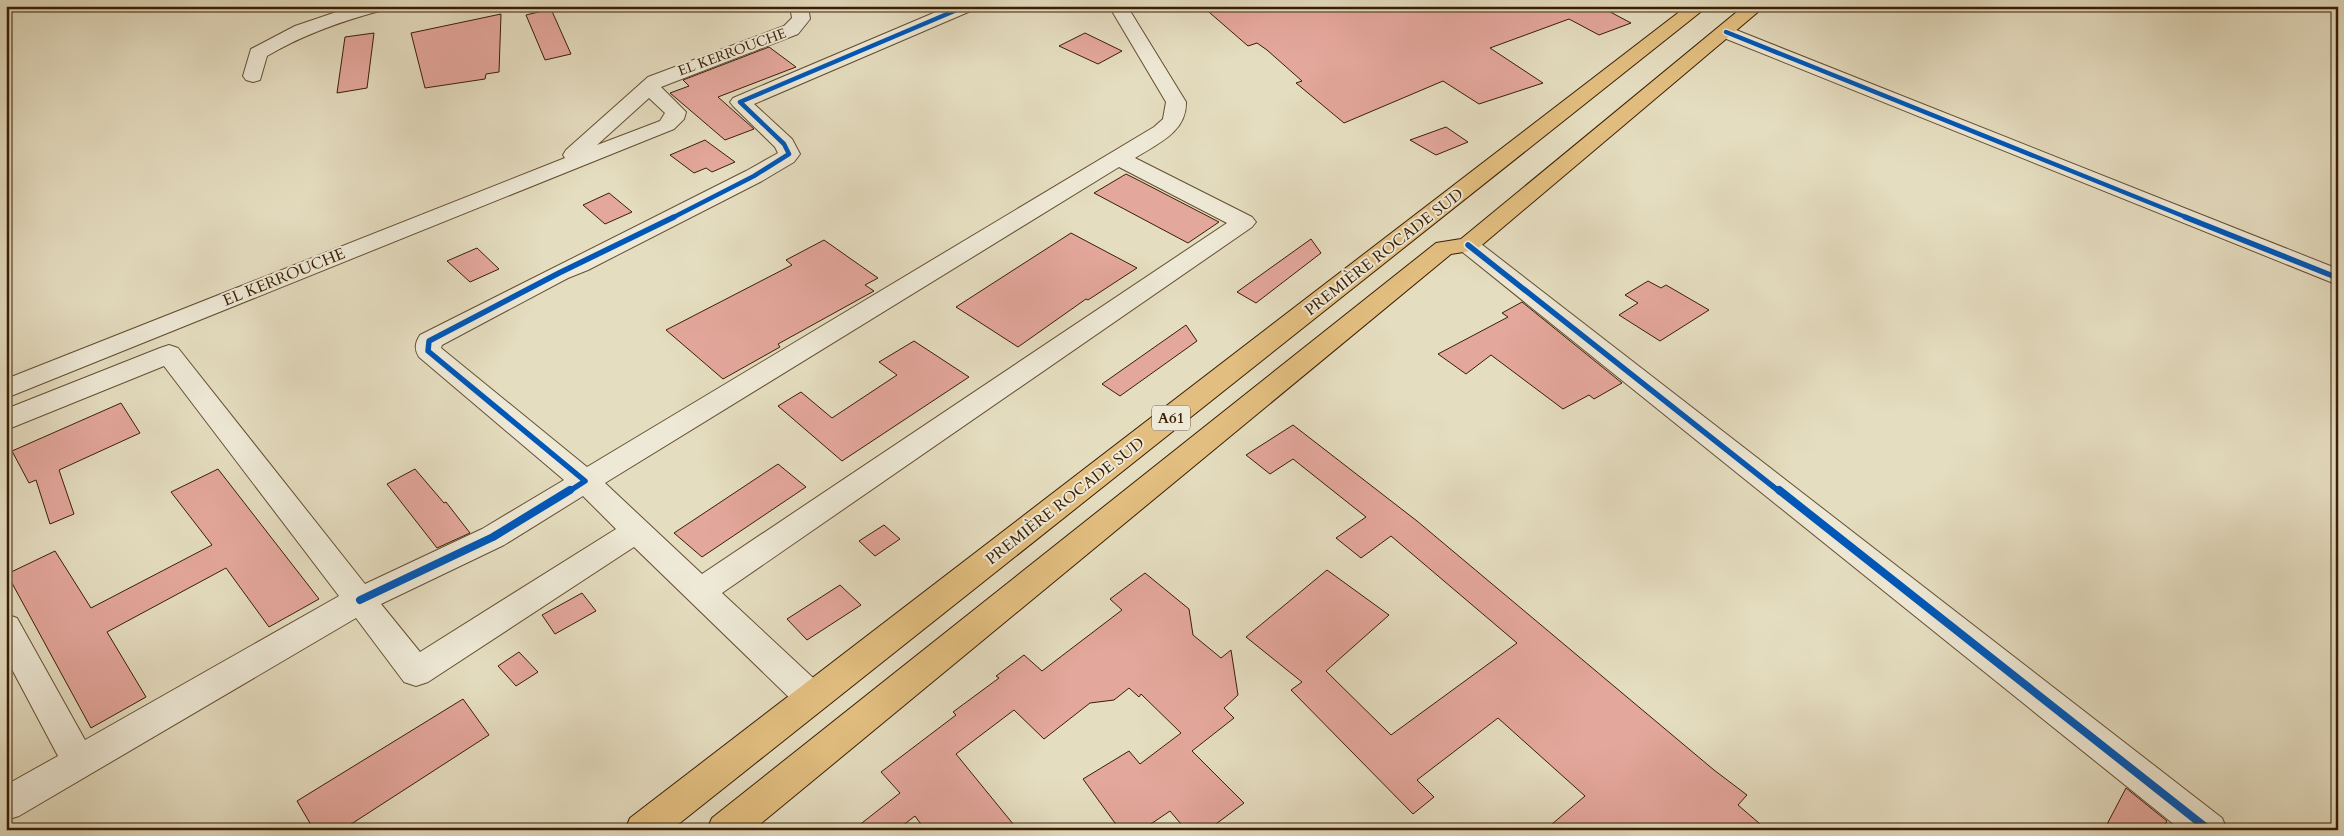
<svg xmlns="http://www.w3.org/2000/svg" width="2344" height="836" viewBox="0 0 2344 836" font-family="Cardo,serif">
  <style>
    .building { fill: #e4a79c; stroke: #391e03 }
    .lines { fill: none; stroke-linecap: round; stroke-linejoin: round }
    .minor-casing { stroke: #644e32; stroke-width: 2 }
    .highway-casing { stroke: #391e03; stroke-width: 2 }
    .minor { fill: #eee9d6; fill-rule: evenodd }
    .highway { fill: #e2be80; fill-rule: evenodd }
    .cycleway-far2-casing { stroke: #eee9d6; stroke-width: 7 }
    .cycleway-far1-casing { stroke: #eee9d6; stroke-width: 9 }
    .cycleway-casing { stroke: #eee9d6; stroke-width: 11 }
    .cycleway-far2 { stroke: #0057b8; stroke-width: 4.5 }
    .cycleway-far1 { stroke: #0057b8; stroke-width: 5.5 }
    .cycleway { stroke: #0057b8; stroke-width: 8 }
    .labels { text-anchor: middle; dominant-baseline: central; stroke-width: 4; stroke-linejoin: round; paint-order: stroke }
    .far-street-label { font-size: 14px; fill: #391e03; stroke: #eee9d6 }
    .shield { fill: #eee9d6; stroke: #6f5b42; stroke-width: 1 }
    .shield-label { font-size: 15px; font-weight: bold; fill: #391e03 }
    .street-label { font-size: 16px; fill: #391e03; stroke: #eee9d6 }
  </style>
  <rect width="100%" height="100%" fill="#e5ddc0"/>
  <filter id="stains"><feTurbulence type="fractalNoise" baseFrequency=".004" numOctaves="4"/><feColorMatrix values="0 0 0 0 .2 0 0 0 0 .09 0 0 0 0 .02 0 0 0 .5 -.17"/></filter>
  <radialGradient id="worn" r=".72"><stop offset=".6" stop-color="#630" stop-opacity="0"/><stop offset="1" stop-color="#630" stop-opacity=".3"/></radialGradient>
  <g class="building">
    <polygon points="1202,6 1599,6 1631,23 1599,35 1569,19 1490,48 1543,83 1479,104 1443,81 1344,123 1296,83 1302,81 1267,50 1257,43 1248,46"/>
    <polygon points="551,9 571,54 545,60 526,15"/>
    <polygon points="501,14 499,72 486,74 485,79 425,88 411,33"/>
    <polygon points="374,33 367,88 337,93 345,37"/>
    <polygon points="1085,33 1122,51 1098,64 1059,46"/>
    <polygon points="769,47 796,67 718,97 754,129 725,140 670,93 689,86 683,80"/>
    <polygon points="1446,127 1468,142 1436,155 1410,140"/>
    <polygon points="705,140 735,162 712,172 706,168 694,173 670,155"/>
    <polygon points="1126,174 1138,180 1219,222 1188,243 1094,193"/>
    <polygon points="609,193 632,212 605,224 583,205"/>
    <polygon points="1071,233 1137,268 1088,300 1086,299 1018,347 956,307"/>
    <polygon points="1311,239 1321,253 1256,303 1237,292"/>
    <polygon points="824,240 878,278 865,285 874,291 778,344 780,347 723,379 666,330 792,265 786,260"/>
    <polygon points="477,248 499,269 470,282 447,261"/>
    <polygon points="1648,281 1661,288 1666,285 1709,310 1660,341 1619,315 1638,303 1625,295"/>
    <polygon points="1522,302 1622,383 1594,399 1589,395 1563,409 1491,355 1466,374 1438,354 1508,317 1502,313"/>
    <polygon points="1186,325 1197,341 1120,396 1102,384"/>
    <polygon points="914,341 969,377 842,461 778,406 801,392 832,418 897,375 879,362"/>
    <polygon points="121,403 140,433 59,470 74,514 50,524 36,480 29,483 12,451"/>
    <polygon points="1293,425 1417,521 1714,770 1747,795 1738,805 1767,830 1545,830 1585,796 1498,718 1417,780 1434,797 1413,814 1291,690 1302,682 1246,637 1327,570 1389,615 1326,671 1391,735 1517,643 1391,536 1361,558 1336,538 1366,517 1293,459 1270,474 1246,455"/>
    <polygon points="778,464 806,487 702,557 674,533"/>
    <polygon points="218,469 319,599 269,627 226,568 107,632 146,697 91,728 7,574 55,551 91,608 212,545 171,492"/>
    <polygon points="415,469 444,503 446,502 470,533 437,548 387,484"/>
    <polygon points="884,525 900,539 875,556 859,541"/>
    <polygon points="1145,573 1189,609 1193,635 1221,658 1231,650 1238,695 1224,708 1234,718 1192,751 1244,803 1208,830 1186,830 1170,811 1142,830 1120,830 1083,779 1129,751 1140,764 1181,733 1141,694 1139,697 1129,688 1114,700 1090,703 1044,739 1014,710 956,754 1018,830 925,830 915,816 897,830 853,830 900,793 881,772 956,715 953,712 999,678 996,676 1024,655 1042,671 1122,610 1110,599"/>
    <polygon points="840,585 861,605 807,640 787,619"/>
    <polygon points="582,593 596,611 555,634 542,615"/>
    <polygon points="519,652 538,672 516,686 498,666"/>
    <polygon points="463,699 489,735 342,830 314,830 297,801"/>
    <polygon points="2126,788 2167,821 2162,830 2104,830"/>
  </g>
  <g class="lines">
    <g class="minor-casing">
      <g id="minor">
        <path d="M354,6H385L383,10C342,21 304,34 267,56L260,80L253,82L246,80L243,76L251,49L295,26Z"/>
        <path d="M790,6H808L810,19L798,34L661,87L686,112L684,119L674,129L6,398V379L565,158L563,155L566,150L648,77L784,26L792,18ZM649,98L665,113L660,121L597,145Z"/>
        <path d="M950,6H975L973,10L754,104L792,139L800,154L794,162L762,181L588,270L568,278L442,345L441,348L587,467L1154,127L1163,119L1166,102L1109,6H1127L1186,102C1187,132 1157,144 1135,158L1252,217L1256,222L1252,227L722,593L824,688L829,698L824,708L812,712L800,708L634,547L428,682L416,686L404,682L356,618L19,816L6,820V785L58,756L6,658V614L17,618L85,740L339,596L164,366L6,430V409L160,348L169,345L178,348L365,584L482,529L564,480L419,357C414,349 415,343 420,335L746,171L778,153L775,147L733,106L730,102L733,98ZM1119,167L1227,223L702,574L605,483ZM583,496L616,529L420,652L381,604L504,545Z"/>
        <polygon points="1726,26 2338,269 2338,285 1719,36 1716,32 1719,28"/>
        <polygon points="1468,238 1476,240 2222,818 2227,830 2181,830 1460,250 1456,245 1460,240"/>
      </g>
    </g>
    <g class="highway-casing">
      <g id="highway">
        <polygon points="1687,6 1708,6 671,830 625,830 630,818"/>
        <polygon points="1744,6 1765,6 1476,250 1451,254 753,830 707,830 712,818 1436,243 1461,239"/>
      </g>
    </g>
    <use href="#minor" class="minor"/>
    <use href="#highway" class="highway"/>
    <g class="cycleway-far2-casing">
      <g id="cycleway-far2">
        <polyline points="1726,32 2188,218"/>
        <polyline points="672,218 754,176 789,154 784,144 740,102 966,6"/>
      </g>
    </g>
    <g class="cycleway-far1-casing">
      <g id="cycleway-far1">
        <polyline points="2185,217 2338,278"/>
        <polyline points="1468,245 1780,492"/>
        <polyline points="568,492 585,481 428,351 429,341 559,273 674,217"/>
      </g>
    </g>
    <g class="cycleway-casing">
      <g id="cycleway">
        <polyline points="1779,490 2209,830"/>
        <polyline points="360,600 493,537 570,490"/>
      </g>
    </g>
    <use href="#cycleway-far2" class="cycleway-far2"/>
    <use href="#cycleway-far1" class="cycleway-far1"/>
    <use href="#cycleway" class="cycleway"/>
  </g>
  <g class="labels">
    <g class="far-street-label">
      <text transform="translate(732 52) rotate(-20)">EL KERROUCHE</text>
    </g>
    <rect class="shield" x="1152" y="405.5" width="38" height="25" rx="4"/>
    <g class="shield-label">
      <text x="1171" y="418">A61</text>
    </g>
    <g class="street-label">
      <text transform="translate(1384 252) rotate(-38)">PREMIÈRE ROCADE SUD</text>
      <text transform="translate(284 277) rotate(-22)">EL KERROUCHE</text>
      <text transform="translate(1065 501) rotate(-38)">PREMIÈRE ROCADE SUD</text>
    </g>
  </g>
  <rect width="2344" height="836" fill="none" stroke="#e5ddc0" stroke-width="25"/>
  <rect x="8" y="8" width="2329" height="821" fill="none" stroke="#391e03" stroke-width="2.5"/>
  <rect x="12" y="12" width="2319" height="811" fill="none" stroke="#391e03"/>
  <rect width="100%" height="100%" filter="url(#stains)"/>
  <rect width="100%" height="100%" fill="url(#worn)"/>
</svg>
